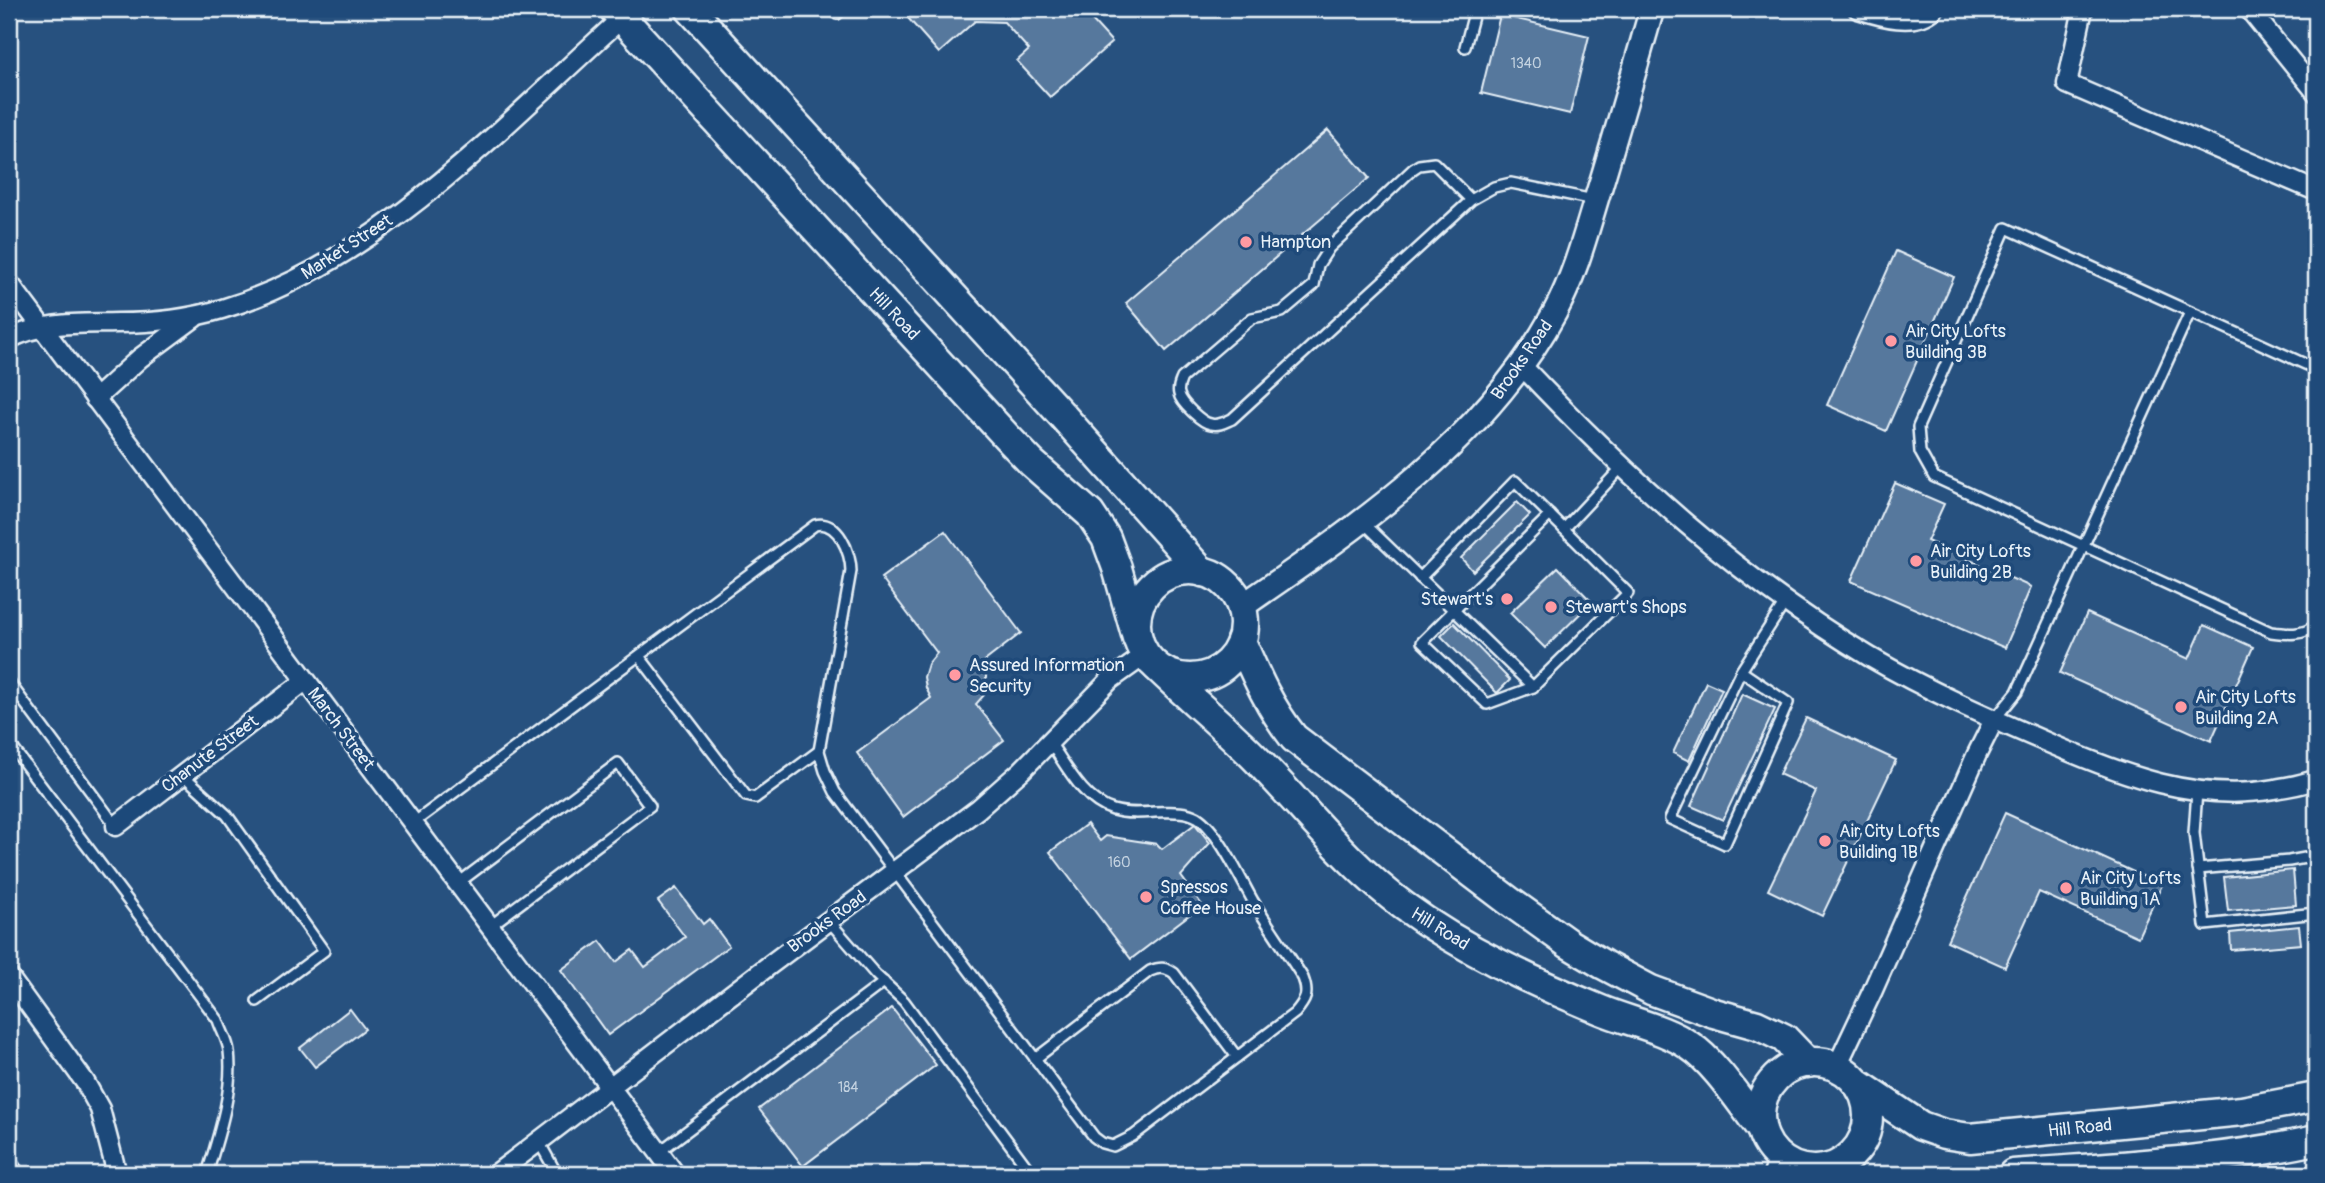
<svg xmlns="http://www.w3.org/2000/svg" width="2325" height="1183" viewBox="0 0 2325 1183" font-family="Pangolin,sans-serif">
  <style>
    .building { fill: #57789d; stroke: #e8f1f8; stroke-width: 2 }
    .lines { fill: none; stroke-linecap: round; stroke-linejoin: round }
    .service-casing { stroke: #e8f1f8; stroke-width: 14 }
    .minor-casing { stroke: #e8f1f8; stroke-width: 23 }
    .tertiary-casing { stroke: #e8f1f8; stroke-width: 28 }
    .primary-casing { stroke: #e8f1f8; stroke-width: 33 }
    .service { stroke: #1f4a7a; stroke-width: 9 }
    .minor { stroke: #1f4a7a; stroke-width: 18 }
    .tertiary { stroke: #1f4a7a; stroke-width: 23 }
    .primary { stroke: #1f4a7a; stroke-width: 28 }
    .poi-dot { fill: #ff9aa2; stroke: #1f4a7a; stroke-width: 2.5 }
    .labels { text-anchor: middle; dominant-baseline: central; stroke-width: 7; stroke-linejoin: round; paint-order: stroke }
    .number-label { font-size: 14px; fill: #c4d3e1 }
    .poi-label { font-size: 18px; fill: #e8f1f8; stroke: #1f4a7a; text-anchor: start }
    .street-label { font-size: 18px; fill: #e8f1f8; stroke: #1f4a7a }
  </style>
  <rect width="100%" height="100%" fill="#27517f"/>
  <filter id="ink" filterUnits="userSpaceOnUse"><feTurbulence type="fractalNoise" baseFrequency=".0143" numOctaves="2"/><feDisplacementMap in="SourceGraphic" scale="14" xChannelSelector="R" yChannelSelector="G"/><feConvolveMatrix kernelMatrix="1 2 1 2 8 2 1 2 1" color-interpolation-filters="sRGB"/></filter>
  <g filter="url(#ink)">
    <g class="building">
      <polygon points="900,9 1082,9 1112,42 1050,97 1017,61 1029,50 1004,22 975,21 939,53"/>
      <polygon points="1500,15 1589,36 1570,114 1481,93"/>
      <polygon points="1328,130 1369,178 1166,351 1126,303"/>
      <polygon points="1896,251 1954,277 1886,431 1827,405"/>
      <polygon points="1895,483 1944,504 1927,541 2031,587 2005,648 1851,581"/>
      <polygon points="1517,502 1530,515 1473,571 1461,558"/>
      <polygon points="945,531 1021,633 981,664 986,673 986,684 984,695 976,704 1004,740 903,817 857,753 931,698 926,688 924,677 928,664 937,653 881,578"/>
      <polygon points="1558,567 1592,602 1545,648 1510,613"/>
      <polygon points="2087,613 2189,659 2204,625 2253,647 2211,741 2060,673"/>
      <polygon points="1454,623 1510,680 1497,693 1441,636"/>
      <polygon points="1706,682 1722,689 1689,761 1673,753"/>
      <polygon points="1742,694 1775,709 1723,820 1691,806"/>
      <polygon points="1806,718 1896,760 1822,916 1768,890 1816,791 1779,774"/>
      <polygon points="2005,813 2162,885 2138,937 2039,892 2005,967 1947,941"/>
      <polygon points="1087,824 1100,841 1106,836 1157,844 1162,849 1195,824 1210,843 1181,876 1202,905 1131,959 1050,852"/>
      <polygon points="2316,865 2316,901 2315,901 2309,867"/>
      <polygon points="2293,870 2296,905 2228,911 2224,877"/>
      <polygon points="676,888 703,924 709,919 729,946 608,1035 561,970 600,941 616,962 632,950 645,967 685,937 658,901"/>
      <polygon points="2299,926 2301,944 2231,950 2230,933"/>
      <polygon points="892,1008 936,1065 803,1166 759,1109"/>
      <polygon points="350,1009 365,1029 315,1067 300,1048"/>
    </g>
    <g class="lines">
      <g class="service-casing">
        <g id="service">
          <polyline points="837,14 843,9"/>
          <polyline points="1465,47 1475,9"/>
          <path d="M1471,200L1434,163L1419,165L1413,169L1329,248L1318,265L1314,285L1282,312L1252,318L1182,378C1180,383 1177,388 1179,394C1181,403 1202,423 1211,424C1219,426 1225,422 1232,419L1471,200L1494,187L1511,183L1594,200"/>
          <path d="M2316,369L2006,228L1918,427L1920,452L1934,477L2271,632C2287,634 2303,636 2316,625"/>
          <polyline points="1363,522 1533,687 1628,593 1564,529 1622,467"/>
          <polyline points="1420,578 1515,481 1564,529"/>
          <polyline points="639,656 746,796 755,798 819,751"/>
          <polyline points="1741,671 1788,703 1725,844 1670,819 1741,671 1786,601"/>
          <polyline points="9,682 116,826"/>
          <polyline points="1533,687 1487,704 1422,642 1550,515"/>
          <polyline points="1995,719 2017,692 2190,312"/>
          <path d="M9,743L218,1020C221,1030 228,1041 229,1051C234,1091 218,1137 207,1174"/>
          <polyline points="183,775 227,815 324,951 257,1001"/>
          <polyline points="2197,791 2194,833 2205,925 2316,913"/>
          <path d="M412,824L815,525C838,519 851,553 851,571L819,751L825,771L835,792L1094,1137L1102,1143L1113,1146L1133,1136L1295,1013C1306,1000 1309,994 1303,978C1287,952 1269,927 1253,901C1241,880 1218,830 1197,817C1185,810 1169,812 1155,812C1141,813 1126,814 1113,810C1083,801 1066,765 1049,741"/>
          <polyline points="2198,869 2289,861 2316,856"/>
          <polyline points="457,884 618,763 650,806 489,927"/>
          <polyline points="829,921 876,975 904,1001 1032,1174"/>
          <path d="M1035,1059L1150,971C1160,967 1165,967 1174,973L1237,1057"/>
          <polyline points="539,1142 557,1174"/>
          <polyline points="659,1152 884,982"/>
          <polyline points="9,1159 20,1174"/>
        </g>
      </g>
      <g class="minor-casing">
        <g id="minor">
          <path d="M1858,9C1880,16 1915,27 1934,9"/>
          <polyline points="2083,9 2067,84 2316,191"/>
          <polyline points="2249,9 2316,92"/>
          <polyline points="9,283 675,1174"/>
          <path d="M9,339C44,321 79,324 117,323C152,323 189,319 222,309C376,264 505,123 622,18"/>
          <path d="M1522,366C1626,476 1739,579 1870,657C1928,691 1990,718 2051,744C2123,775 2196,803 2275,789C2290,786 2303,785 2316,779"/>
          <polyline points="95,399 140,358 194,318"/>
          <polyline points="116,826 305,681"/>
          <polyline points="9,977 85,1082 100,1109 117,1174"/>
          <polyline points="1836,1068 1872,992 1977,754 1994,720"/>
          <polyline points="496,1174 771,964 978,809 1021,771 1110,680 1145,655"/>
        </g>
      </g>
      <g class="tertiary-casing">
        <g id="tertiary">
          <path d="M1241,607C1359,526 1485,441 1555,312C1576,273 1587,229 1600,187C1618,128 1635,68 1652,9"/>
          <polyline points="1776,1174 1781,1159"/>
        </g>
      </g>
      <g class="primary-casing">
        <g id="primary">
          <polyline points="614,9 1007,437 1032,463 1090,514 1106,538 1117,568 1137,638"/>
          <polyline points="690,9 1061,414 1202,572"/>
          <circle cx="1190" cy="624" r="54"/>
          <path d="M1241,641C1256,676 1270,708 1294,738L1509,901L1569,944L1604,965L1651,990L1714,1013L1757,1025L1784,1038L1808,1063"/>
          <path d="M1157,667C1190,699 1226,728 1258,761C1306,810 1348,865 1404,906C1464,950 1533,982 1601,1010C1630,1022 1664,1028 1690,1046C1715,1062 1743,1106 1762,1130"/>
          <circle cx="1814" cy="1116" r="54"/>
          <polyline points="1857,1083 1921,1126 1944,1134 1970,1138 2242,1111 2316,1097"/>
          <path d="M2013,1174C2114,1166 2217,1162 2316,1140"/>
        </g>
      </g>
      <use href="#service" class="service"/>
      <use href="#minor" class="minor"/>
      <use href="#tertiary" class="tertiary"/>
      <use href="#primary" class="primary"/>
    </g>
  </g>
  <g class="poi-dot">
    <circle cx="1246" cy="242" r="7"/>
    <circle cx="1891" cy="341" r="7"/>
    <circle cx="1916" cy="561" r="7"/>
    <circle cx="1507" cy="599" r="7"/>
    <circle cx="1551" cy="607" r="7"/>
    <circle cx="955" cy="675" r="7"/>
    <circle cx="2181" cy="707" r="7"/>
    <circle cx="1825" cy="841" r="7"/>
    <circle cx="2066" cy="888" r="7"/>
    <circle cx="1146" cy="897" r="7"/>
  </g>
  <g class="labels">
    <g class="number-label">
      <text x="1526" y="63">1340</text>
      <text x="1119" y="862">160</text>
      <text x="848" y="1087">184</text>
    </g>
    <g class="poi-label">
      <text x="1260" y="242">Hampton</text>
      <text x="1905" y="331">Air City Lofts<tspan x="1905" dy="21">Building 3B</tspan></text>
      <text x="1930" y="551">Air City Lofts<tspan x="1930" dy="21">Building 2B</tspan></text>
      <text x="1493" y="599" text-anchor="end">Stewart's</text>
      <text x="1565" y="607">Stewart's Shops</text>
      <text x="969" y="665">Assured Information<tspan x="969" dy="21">Security</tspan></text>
      <text x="2195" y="697">Air City Lofts<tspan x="2195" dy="21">Building 2A</tspan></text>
      <text x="1839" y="831">Air City Lofts<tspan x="1839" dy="21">Building 1B</tspan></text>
      <text x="2080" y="878">Air City Lofts<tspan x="2080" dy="21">Building 1A</tspan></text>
      <text x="1160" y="887">Spressos<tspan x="1160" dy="21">Coffee House</tspan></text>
    </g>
    <g class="street-label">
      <text transform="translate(347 247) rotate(-33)">Market Street</text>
      <text transform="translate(894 314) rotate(47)">Hill Road</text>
      <text transform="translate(1522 360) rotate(-55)">Brooks Road</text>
      <text transform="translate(341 729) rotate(53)">March Street</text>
      <text transform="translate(210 754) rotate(-37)">Chanute Street</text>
      <text transform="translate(827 922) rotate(-36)">Brooks Road</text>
      <text transform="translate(1440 929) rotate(32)">Hill Road</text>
      <text transform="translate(2080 1128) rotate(-6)">Hill Road</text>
    </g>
  </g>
  <rect width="2325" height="1183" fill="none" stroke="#1f4a7a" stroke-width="35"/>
  <rect x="18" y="18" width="2290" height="1148" fill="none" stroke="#e8f1f8" stroke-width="2.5" filter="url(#ink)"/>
</svg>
